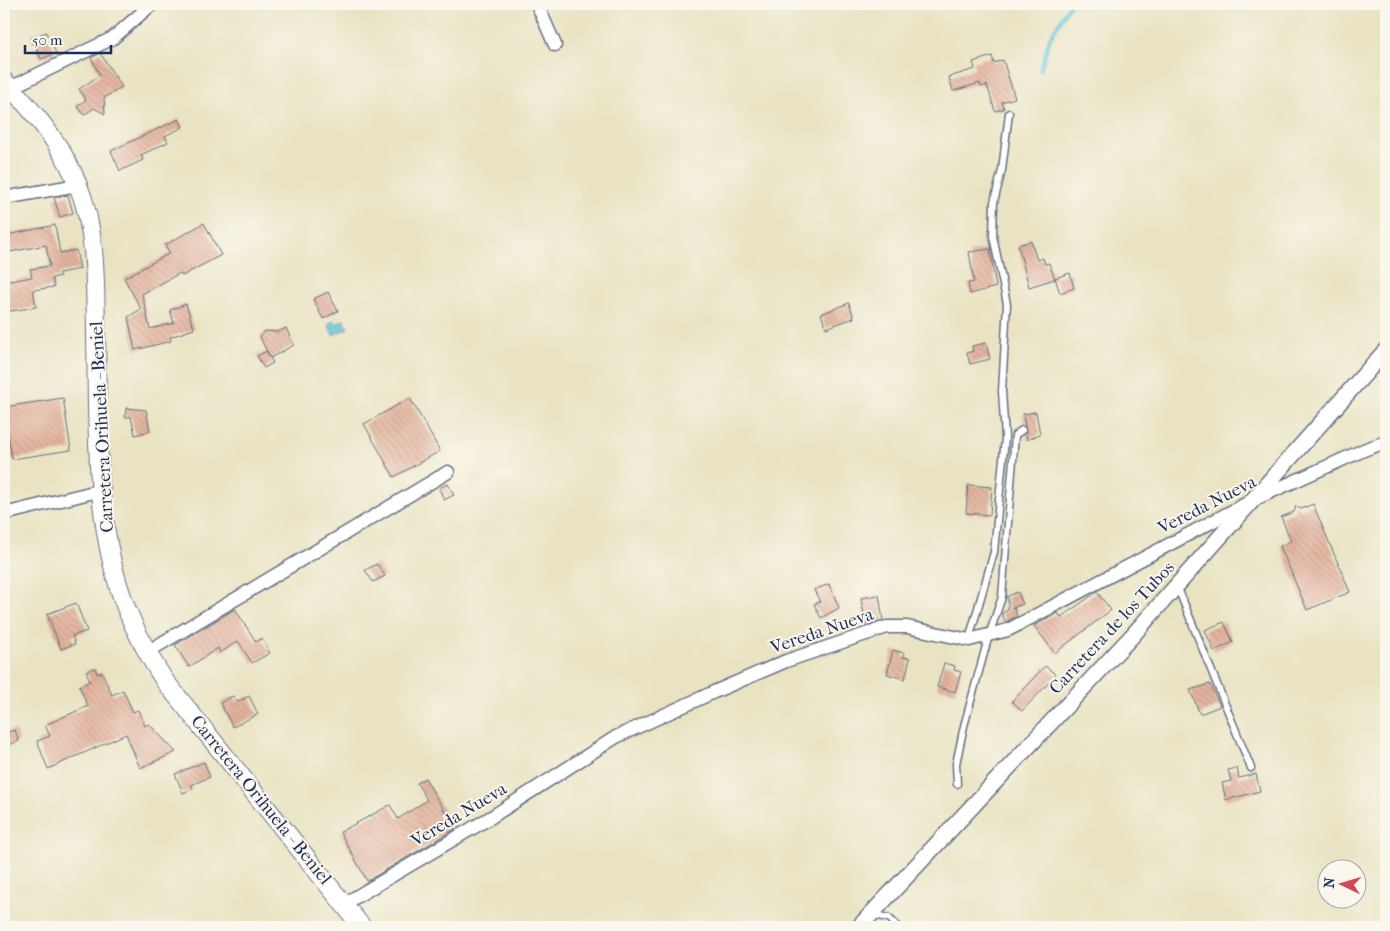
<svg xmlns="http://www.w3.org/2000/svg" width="1390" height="931" viewBox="0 0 1390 931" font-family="'IM FELL French Canon',serif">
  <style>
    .water { fill: #5cc4d8; stroke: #3c7a9b }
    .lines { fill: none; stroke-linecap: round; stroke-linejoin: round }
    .stream { stroke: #5cc4d8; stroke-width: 4 }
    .building { fill: url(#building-back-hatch) }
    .service-casing { stroke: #636e81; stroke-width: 9 }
    .minor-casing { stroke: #636e81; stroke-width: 15 }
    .tertiary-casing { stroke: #636e81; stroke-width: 18 }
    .secondary-casing { stroke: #636e81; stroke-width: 20 }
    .service { stroke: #fff; stroke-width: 6 }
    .minor { stroke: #fff; stroke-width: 12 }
    .tertiary { stroke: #fff; stroke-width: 15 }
    .secondary { stroke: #fff; stroke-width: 18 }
    .labels { text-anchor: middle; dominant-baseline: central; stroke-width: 4; stroke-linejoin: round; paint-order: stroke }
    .street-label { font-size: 18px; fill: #1b2f5e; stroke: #fbf7ec }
  </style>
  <defs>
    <pattern id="building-back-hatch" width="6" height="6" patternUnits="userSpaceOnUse" patternTransform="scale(1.25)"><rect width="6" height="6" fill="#e3b39d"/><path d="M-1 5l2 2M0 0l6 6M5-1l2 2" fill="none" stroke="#c29a8a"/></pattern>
  </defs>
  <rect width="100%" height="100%" fill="#fbf7ec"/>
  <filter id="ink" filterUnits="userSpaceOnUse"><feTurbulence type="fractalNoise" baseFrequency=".02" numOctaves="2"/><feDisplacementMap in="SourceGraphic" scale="10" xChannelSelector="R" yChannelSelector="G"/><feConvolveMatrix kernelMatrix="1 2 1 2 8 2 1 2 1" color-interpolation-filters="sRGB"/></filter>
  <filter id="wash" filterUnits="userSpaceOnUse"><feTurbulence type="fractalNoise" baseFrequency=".0096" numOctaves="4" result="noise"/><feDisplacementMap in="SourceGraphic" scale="20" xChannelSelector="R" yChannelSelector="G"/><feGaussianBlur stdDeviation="1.12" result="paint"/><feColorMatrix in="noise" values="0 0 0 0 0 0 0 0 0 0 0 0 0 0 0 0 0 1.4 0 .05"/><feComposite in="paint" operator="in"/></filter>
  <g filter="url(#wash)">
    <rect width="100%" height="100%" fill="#e9e3c3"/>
    <polygon class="water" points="334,320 336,324 344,320 348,328 333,335 328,324"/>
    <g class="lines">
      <polyline class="stream" points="1040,70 1050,38 1070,4"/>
    </g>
    <g id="blocks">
      <g class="building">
        <polygon points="46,32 56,53 41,59 31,38"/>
        <polygon points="100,53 122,87 104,98 105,114 94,108 84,115 77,106 86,100 79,89 100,75 91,58"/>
        <polygon points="992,56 994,63 1003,60 1015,98 1002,102 1004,109 995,111 987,85 981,87 980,83 953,91 949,77 975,69 973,62"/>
        <polygon points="179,119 183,127 165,136 168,142 141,155 143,160 120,171 111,151"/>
        <polygon points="68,195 73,213 60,217 54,198"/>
        <polygon points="204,223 221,255 182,276 180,273 142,294 150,329 174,323 170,310 186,304 194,329 170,337 171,341 135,350 128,317 141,309 124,278 170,253 165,245"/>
        <polygon points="55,225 60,253 76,250 80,269 59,273 60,276 52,278 54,287 33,290 36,307 4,312 4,282 32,277 30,269 50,266 46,245 10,252 7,235"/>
        <polygon points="1031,241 1037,260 1043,258 1045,264 1049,263 1055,279 1029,287 1018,245"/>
        <polygon points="990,249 996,287 970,294 968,283 974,282 969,252"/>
        <polygon points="1070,273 1074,288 1060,293 1055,278"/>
        <polygon points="328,292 338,311 323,319 313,299"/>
        <polygon points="849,303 854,318 826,328 821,314"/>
        <polygon points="286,328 294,345 270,358 260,337 265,331 278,332"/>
        <polygon points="986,343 990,359 970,364 967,353 973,351 972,346"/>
        <polygon points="267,351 273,363 264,368 257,356"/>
        <polygon points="63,398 71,450 12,459 4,407"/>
        <polygon points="410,398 440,451 394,477 364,424"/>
        <polygon points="126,408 146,410 150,431 135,435 131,417 125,417"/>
        <polygon points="1036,412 1040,434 1027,440 1023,414"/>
        <polygon points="448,484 454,495 444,500 439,488"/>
        <polygon points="968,485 992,487 990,515 966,513"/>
        <polygon points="1313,504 1350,592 1307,610 1280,546 1291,541 1281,517 1294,512 1296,506 1301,509"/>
        <polygon points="377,564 385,576 373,582 365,570"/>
        <polygon points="829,584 839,608 821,618 814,604 820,602 814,590"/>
        <polygon points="1018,592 1023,604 1012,608 1014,607 1017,616 1005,622 1002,613 1008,610 1008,596"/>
        <polygon points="1097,592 1111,610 1055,653 1034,626 1058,613 1061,617"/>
        <polygon points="879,595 883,620 866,625 861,598"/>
        <polygon points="76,603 87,631 72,636 75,644 61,649 47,614"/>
        <polygon points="235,609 256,642 262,638 270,653 252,663 238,641 220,653 218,648 189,667 175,645"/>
        <polygon points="1224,622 1233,642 1214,651 1205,630"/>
        <polygon points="893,650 904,653 903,657 910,658 905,679 887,674"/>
        <polygon points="944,663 955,666 954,670 961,672 955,692 937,687"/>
        <polygon points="1045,666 1056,675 1022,711 1012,701"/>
        <polygon points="95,668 97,674 102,672 112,695 123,690 133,712 138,710 145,726 149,724 176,752 140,768 126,734 48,769 37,741 50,736 45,725 88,706 79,686 90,681 86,671"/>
        <polygon points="1210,684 1220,706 1200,714 1190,690"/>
        <polygon points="233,696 237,702 249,696 258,714 233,727 220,703"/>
        <polygon points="15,730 19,741 6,746 4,733"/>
        <polygon points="204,762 210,777 191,785 193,789 183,793 175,774"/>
        <polygon points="1237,768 1239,778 1256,774 1260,791 1226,800 1222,783 1231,781 1228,770"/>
        <polygon points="425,778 455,829 367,881 340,832 390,805 398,819 427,800 417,783"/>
      </g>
    </g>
  </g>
  <g filter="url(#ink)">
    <use href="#blocks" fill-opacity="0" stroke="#636e81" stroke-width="1"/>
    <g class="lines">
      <g class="service-casing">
        <g id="service">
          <polyline points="1177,586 1251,768"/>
          <polyline points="969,639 994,552 1005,438 1002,391 1007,304 993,236 994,202 1002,170 1009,113"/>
          <polyline points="957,784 956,764 964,726 989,635 1002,597 1015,435 1022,430"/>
          <polyline points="874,915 889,918 898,927"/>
        </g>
      </g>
      <g class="minor-casing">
        <g id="minor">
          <polyline points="537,4 555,45"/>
          <polyline points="10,88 113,38 152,4"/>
          <polyline points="4,198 78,185"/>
          <polyline points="4,514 102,490"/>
          <polyline points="147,652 448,472"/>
          <polyline points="344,904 493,816 616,737 714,692 786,661 887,627 907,627 969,640 1008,630 1253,500 1366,449 1386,442"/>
        </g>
      </g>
      <g class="tertiary-casing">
        <polyline id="tertiary" points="859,927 1132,636 1386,350"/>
      </g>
      <g class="secondary-casing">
        <path id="secondary" d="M4,81C33,110 63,146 78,185C97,232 95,284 96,334C98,424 93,526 127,610C137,635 150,658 164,680L362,927"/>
      </g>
      <use href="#service" class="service"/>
      <use href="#minor" class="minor"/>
      <use href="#tertiary" class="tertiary"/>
      <use href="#secondary" class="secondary"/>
    </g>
  </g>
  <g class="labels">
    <g class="street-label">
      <text transform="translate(102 427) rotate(-93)">Carretera Orihuela - Beniel</text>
      <text transform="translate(1207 505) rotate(-27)">Vereda Nueva</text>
      <text transform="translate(1112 628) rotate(-47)">Carretera de los Tubos</text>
      <text transform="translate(822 631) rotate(-19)">Vereda Nueva</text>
      <text transform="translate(261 800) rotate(51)">Carretera Orihuela - Beniel</text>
      <text transform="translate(459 815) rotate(-31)">Vereda Nueva</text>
    </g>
  </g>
  <rect width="1390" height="931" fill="none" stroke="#fbf7ec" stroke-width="20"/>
  <g transform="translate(1342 884) rotate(275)"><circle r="24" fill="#fbf7ec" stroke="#a1a7b3"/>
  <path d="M0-4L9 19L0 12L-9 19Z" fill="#d1495b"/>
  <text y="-8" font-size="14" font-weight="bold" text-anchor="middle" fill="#1b2f5e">N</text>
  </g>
  <path d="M25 45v8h86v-8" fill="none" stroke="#1b2f5e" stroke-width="2.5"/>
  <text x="32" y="45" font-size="15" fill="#1b2f5e" stroke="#fbf7ec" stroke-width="4" paint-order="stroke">50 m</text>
</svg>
